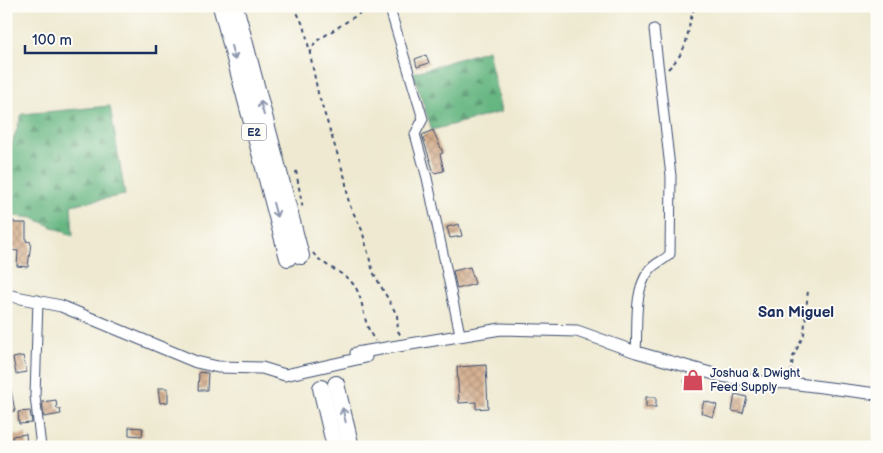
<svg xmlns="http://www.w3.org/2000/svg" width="883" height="453" viewBox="0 0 883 453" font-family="'Balsamiq Sans',sans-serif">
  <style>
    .forest { fill: url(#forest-firs); stroke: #407270 }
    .building { fill: url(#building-cross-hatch) }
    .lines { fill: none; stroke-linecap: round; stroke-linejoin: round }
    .minor-casing { stroke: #3b4b6f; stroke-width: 11 }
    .tertiary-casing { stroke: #3b4b6f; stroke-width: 13 }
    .motorway-casing { stroke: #3b4b6f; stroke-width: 18 }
    .path { stroke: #3b4b6f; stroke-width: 2; stroke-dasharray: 4 4; stroke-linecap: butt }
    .minor { stroke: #fff; stroke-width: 9 }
    .tertiary { stroke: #fff; stroke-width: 11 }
    .motorway { stroke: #fff; stroke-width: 16 }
    .oneway { stroke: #8d97ae }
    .labels { text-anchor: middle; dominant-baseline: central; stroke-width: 4; stroke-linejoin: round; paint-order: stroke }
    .shield { fill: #fdfcf7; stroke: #5f6c8c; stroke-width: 1 }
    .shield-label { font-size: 11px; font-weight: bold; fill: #1b2f5e }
    .poi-label { font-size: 12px; fill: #1b2f5e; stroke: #fdfcf7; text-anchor: start }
    .quarter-label { font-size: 15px; font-weight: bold; fill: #1b2f5e; stroke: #fdfcf7 }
  </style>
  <defs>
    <pattern id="forest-firs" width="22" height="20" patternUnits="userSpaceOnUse" patternTransform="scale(1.25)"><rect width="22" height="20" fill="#66b681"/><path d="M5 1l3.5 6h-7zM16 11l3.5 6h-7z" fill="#53946d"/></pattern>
    <pattern id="building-cross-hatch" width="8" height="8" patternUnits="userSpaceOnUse" patternTransform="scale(1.25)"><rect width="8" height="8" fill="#d1a885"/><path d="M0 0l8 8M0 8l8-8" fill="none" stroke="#a98970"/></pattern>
  </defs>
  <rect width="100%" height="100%" fill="#fdfcf7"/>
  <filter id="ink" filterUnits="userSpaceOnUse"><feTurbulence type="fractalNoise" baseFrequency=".02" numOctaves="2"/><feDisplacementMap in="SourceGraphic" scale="10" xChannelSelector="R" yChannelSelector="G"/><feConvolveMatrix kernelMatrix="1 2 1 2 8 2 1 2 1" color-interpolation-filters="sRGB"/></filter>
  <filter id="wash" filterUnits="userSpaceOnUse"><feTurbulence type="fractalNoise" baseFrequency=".0096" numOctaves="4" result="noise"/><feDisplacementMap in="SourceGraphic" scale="20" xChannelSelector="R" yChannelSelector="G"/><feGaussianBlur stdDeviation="1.12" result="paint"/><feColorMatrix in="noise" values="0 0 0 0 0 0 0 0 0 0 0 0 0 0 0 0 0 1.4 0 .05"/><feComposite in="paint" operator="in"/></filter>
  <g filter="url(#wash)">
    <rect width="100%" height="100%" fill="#eee9d0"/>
    <g class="forest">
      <polygon points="488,50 501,112 432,130 413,73"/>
      <polygon points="110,106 125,195 71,205 73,236 33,218 6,215 6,161 22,114"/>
    </g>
    <g id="blocks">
      <g class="building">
        <polygon points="426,55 429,63 417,67 415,59"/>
        <polygon points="433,130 443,153 440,154 444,171 434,173 422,135"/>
        <polygon points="14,221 14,223 26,223 26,241 31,242 28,267 17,266 18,251 8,250 9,231 6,232 6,222"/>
        <polygon points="459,224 462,236 450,238 447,227"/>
        <polygon points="470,267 475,284 457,289 453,271"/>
        <polygon points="23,356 27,372 16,374 13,358"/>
        <polygon points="486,365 488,408 476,409 476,402 459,403 457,367"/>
        <polygon points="199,372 208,373 207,390 198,390"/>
        <polygon points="687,374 701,378 699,386 684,382"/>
        <polygon points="6,385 10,385 15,411 6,412"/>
        <polygon points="158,388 168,388 168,402 160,403"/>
        <polygon points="735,394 747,397 743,413 732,411"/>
        <rect x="646" y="397" width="10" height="10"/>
        <polygon points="56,400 57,409 60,409 61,414 44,417 42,402"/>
        <polygon points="704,401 717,405 713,417 701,413"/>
        <polygon points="30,411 32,423 19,424 18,412"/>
        <polygon points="129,427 143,428 142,436 129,435"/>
        <polygon points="26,434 27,445 14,447 12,436"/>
      </g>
    </g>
  </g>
  <g filter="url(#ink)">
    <use href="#blocks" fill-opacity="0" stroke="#3b4b6f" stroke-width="1"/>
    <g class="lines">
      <g class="minor-casing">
        <g id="minor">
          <polyline points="389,6 423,119 415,134 427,178 460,334"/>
          <polyline points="38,300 35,396 41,447"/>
          <path d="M636,352C638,327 633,291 649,271C655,262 663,262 670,254L671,176L654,29"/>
        </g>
      </g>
      <g class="tertiary-casing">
        <g id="tertiary">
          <polyline points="6,295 61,306 196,362 218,367 262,368 285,375 366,357"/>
          <polyline points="356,353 501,329 577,331 636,352 721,376 762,382 790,383 877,394"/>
        </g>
      </g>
      <g class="motorway-casing">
        <g id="motorway">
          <polyline points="221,6 288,258"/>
          <polyline points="235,6 301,256"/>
          <polyline points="336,384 351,447"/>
          <polyline points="321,388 335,447"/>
        </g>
      </g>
      <g class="path">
        <polyline points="294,6 305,29 318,93 345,178 349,204 362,230 373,272 397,315 398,331 401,336"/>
        <polyline points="310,54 315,42 371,6"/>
        <path d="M668,69C693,45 684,34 695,6"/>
        <polyline points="296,171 303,210"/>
        <path d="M313,253C324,268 348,272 357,290C365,307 362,321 375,341"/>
        <polyline points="791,373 793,357 804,334 808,290"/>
      </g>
      <use href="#minor" class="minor"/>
      <use href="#tertiary" class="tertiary"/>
      <use href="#motorway" class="motorway"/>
    </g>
    <defs><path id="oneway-shaft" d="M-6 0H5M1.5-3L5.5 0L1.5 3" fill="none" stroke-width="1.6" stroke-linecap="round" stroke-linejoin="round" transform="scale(1.25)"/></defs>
    <g class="oneway">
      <use href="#oneway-shaft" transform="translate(233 53) rotate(75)"/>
      <use href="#oneway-shaft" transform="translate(262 108) rotate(-105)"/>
      <use href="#oneway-shaft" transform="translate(275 210) rotate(75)"/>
      <use href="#oneway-shaft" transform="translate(344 415) rotate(-103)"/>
    </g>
  </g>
  <defs>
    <g id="shop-bare" transform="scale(1.725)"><path d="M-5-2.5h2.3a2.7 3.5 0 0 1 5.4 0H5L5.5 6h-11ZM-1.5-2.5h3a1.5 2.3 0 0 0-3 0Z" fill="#d1495b" stroke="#fdfcf7" stroke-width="2.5" paint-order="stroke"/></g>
  </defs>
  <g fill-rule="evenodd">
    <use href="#shop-bare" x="693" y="380"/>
  </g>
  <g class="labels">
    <rect class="shield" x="241.5" y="123.5" width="25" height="17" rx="4"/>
    <g class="shield-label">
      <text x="254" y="132">E2</text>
    </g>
    <g class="poi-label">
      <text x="710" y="373">Joshua &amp; Dwight<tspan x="710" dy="14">Feed Supply</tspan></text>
    </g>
    <g class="quarter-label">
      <text x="796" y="312">San Miguel</text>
    </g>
  </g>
  <rect width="883" height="453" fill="none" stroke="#fdfcf7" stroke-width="25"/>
  <path d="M25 45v8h131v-8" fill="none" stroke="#1b2f5e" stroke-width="2.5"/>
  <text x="32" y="45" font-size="15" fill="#1b2f5e" stroke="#fdfcf7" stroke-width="4" paint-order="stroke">100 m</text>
</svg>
